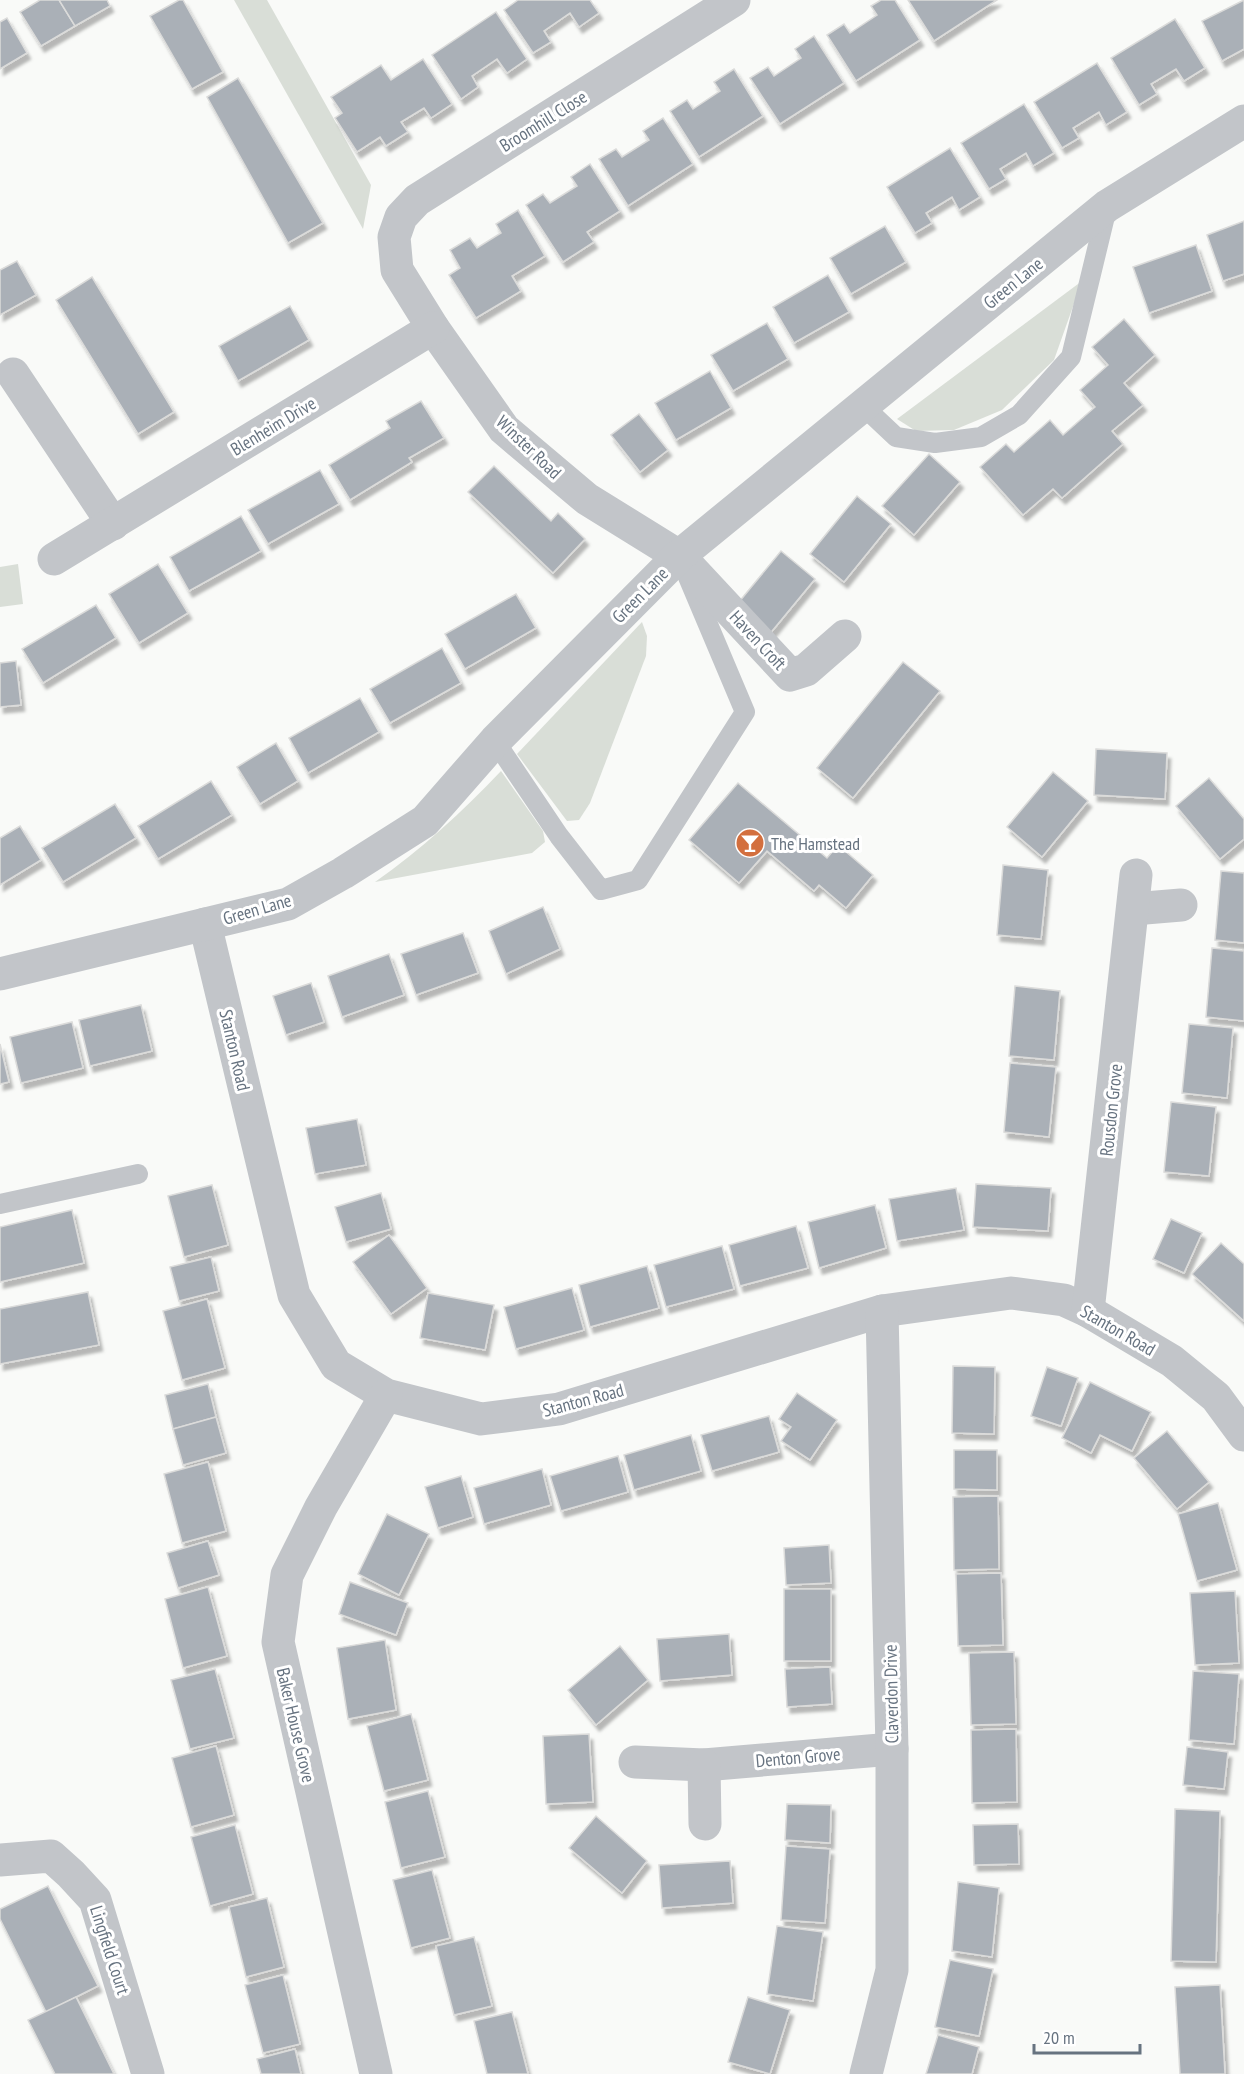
<svg xmlns="http://www.w3.org/2000/svg" width="1244" height="2074" viewBox="0 0 1244 2074" font-family="'PT Sans Narrow',sans-serif">
  <style>
    .green { fill: #d9ded7 }
    .building { fill: #aab0b7; stroke: #dbdbda; stroke-width: 1.5; filter: url(#shadow) }
    .lines { fill: none; stroke-linecap: round; stroke-linejoin: round }
    .lane { stroke: #c2c5c9; stroke-width: 20 }
    .street { stroke: #c2c5c9; stroke-width: 33 }
    .labels { text-anchor: middle; dominant-baseline: central; stroke-width: 6; stroke-linejoin: round; paint-order: stroke }
    .street-label { font-size: 18px; fill: #677380; stroke: #fff }
    .poi-label { font-size: 18px; fill: #677380; stroke: #fff; text-anchor: start }
  </style>
  <defs>
    <filter id="shadow"><feDropShadow dx="3.5" dy="6" stdDeviation="1.5" flood-color="#0004"/></filter>
  </defs>
  <rect width="100%" height="100%" fill="#f9faf8"/>
  <g class="green">
    <polygon points="234,0 267,0 371,185 363,229"/>
    <polygon points="1082,281 1054,360 1002,410 954,430 916,431 897,419"/>
    <polygon points="18,564 23,604 0,607 0,567"/>
    <polygon points="642,622 647,636 646,656 590,803 579,820 567,821 517,754"/>
    <path d="M501,771L543,831L545,842L532,853L375,882C422,849 462,812 501,771Z"/>
  </g>
  <g class="building">
    <polygon points="40,0 59,0 75,26 41,46 20,12"/>
    <polygon points="59,0 107,0 110,6 75,26"/>
    <polygon points="179,0 183,0 223,72 192,89 150,16"/>
    <polygon points="518,0 590,0 599,13 579,27 570,13 544,31 551,42 533,53 504,10"/>
    <polygon points="881,0 895,0 920,40 856,81 827,35 844,24 850,33 877,15 871,6"/>
    <polygon points="908,0 997,0 934,41"/>
    <polygon points="1244,0 1244,49 1222,61 1202,21"/>
    <polygon points="496,12 527,59 507,73 497,59 472,76 478,87 461,99 432,55"/>
    <polygon points="7,18 27,53 0,69 0,22"/>
    <polygon points="1175,19 1205,68 1184,81 1176,69 1151,84 1157,94 1139,105 1111,58"/>
    <polygon points="814,36 844,83 780,124 750,78 768,67 774,76 801,58 795,49"/>
    <polygon points="423,59 452,104 431,118 424,108 401,122 408,132 386,146 380,137 357,152 335,118 342,113 331,97 381,65 391,80"/>
    <polygon points="1097,63 1127,112 1106,125 1099,112 1073,128 1079,138 1062,148 1034,102"/>
    <polygon points="734,69 763,116 699,157 670,111 687,100 693,109 720,91 714,82"/>
    <polygon points="238,78 323,223 288,243 207,97"/>
    <polygon points="1024,104 1054,153 1033,166 1026,153 1000,169 1006,179 989,189 961,143"/>
    <polygon points="663,118 693,164 628,206 599,159 616,149 622,157 649,140 643,131"/>
    <polygon points="950,148 980,197 959,210 952,197 926,213 932,223 915,233 887,187"/>
    <polygon points="590,164 620,211 587,232 594,242 563,262 526,205 543,194 550,203 577,186 571,177"/>
    <polygon points="518,210 545,256 512,276 521,291 476,318 449,275 460,268 450,250 470,238 477,248 501,233 496,224"/>
    <polygon points="1244,221 1244,274 1223,281 1207,235"/>
    <polygon points="885,226 906,262 851,294 830,258"/>
    <polygon points="1196,245 1212,291 1149,313 1133,267"/>
    <polygon points="17,261 36,295 0,315 0,270"/>
    <polygon points="828,275 849,312 794,343 773,307"/>
    <polygon points="92,277 174,412 138,434 56,300"/>
    <polygon points="290,306 309,340 238,381 219,346"/>
    <polygon points="1124,319 1155,355 1124,383 1143,405 1112,431 1123,444 1062,498 1053,489 1023,515 980,467 1006,444 1014,452 1050,420 1063,435 1095,407 1080,390 1108,365 1092,347"/>
    <polygon points="767,323 788,359 733,391 711,355"/>
    <polygon points="710,371 731,408 676,440 655,403"/>
    <polygon points="421,401 444,438 409,458 412,462 350,500 329,465 390,428 386,421"/>
    <polygon points="639,414 668,450 640,472 611,435"/>
    <polygon points="929,454 960,482 914,535 882,506"/>
    <polygon points="494,466 551,521 558,513 585,539 553,573 468,492"/>
    <polygon points="320,470 339,504 268,544 248,510"/>
    <polygon points="857,496 891,524 844,582 810,554"/>
    <polygon points="241,516 261,551 189,591 170,557"/>
    <polygon points="781,551 815,579 768,636 734,608"/>
    <polygon points="158,564 188,613 139,643 109,594"/>
    <polygon points="516,594 536,628 465,669 445,634"/>
    <polygon points="96,605 116,638 43,683 22,649"/>
    <polygon points="442,648 461,683 390,723 370,689"/>
    <polygon points="16,661 21,705 0,707 0,663"/>
    <polygon points="903,662 940,691 853,798 817,768"/>
    <polygon points="360,698 379,732 308,773 289,738"/>
    <polygon points="276,743 298,781 260,804 237,767"/>
    <polygon points="1096,749 1167,753 1165,799 1094,795"/>
    <polygon points="1053,772 1088,801 1042,857 1007,827"/>
    <polygon points="1209,778 1244,819 1244,839 1220,859 1176,806"/>
    <polygon points="211,781 232,815 158,859 138,826"/>
    <polygon points="738,783 827,858 838,845 873,875 846,908 819,885 814,891 767,851 739,883 689,840"/>
    <polygon points="115,804 136,838 63,882 42,848"/>
    <polygon points="20,826 41,860 0,885 0,838"/>
    <polygon points="1003,865 1048,870 1041,939 997,935"/>
    <polygon points="1221,871 1244,873 1244,943 1215,940"/>
    <polygon points="543,907 560,949 506,974 489,931"/>
    <polygon points="463,933 478,973 416,995 401,954"/>
    <polygon points="1212,948 1244,951 1244,1021 1206,1017"/>
    <polygon points="389,954 404,995 342,1017 328,976"/>
    <polygon points="311,983 324,1022 286,1035 273,996"/>
    <polygon points="1015,986 1060,991 1054,1060 1009,1056"/>
    <polygon points="141,1005 152,1051 90,1066 79,1020"/>
    <polygon points="72,1022 83,1068 21,1083 10,1037"/>
    <polygon points="1189,1024 1233,1028 1227,1098 1182,1093"/>
    <polygon points="0,1044 9,1082 0,1084"/>
    <polygon points="1010,1063 1056,1067 1049,1137 1004,1132"/>
    <polygon points="1171,1102 1216,1107 1209,1176 1164,1172"/>
    <polygon points="357,1119 366,1165 315,1174 306,1128"/>
    <polygon points="976,1184 1051,1188 1048,1231 973,1227"/>
    <polygon points="212,1185 228,1245 184,1257 168,1196"/>
    <polygon points="956,1188 964,1230 897,1241 889,1199"/>
    <polygon points="381,1193 391,1229 346,1242 335,1207"/>
    <polygon points="875,1205 886,1248 819,1268 808,1222"/>
    <polygon points="72,1210 84,1263 0,1282 0,1227"/>
    <polygon points="1171,1219 1202,1233 1184,1273 1153,1259"/>
    <polygon points="796,1226 808,1268 740,1286 729,1245"/>
    <polygon points="389,1235 427,1288 391,1314 353,1262"/>
    <polygon points="1221,1243 1244,1264 1244,1321 1192,1274"/>
    <polygon points="722,1246 734,1289 666,1307 654,1265"/>
    <polygon points="211,1257 219,1291 179,1301 170,1267"/>
    <polygon points="647,1266 659,1308 590,1327 579,1285"/>
    <polygon points="572,1288 584,1330 516,1349 504,1307"/>
    <polygon points="88,1292 99,1345 0,1364 0,1309"/>
    <polygon points="428,1293 494,1305 485,1350 420,1338"/>
    <polygon points="207,1299 225,1368 182,1380 163,1311"/>
    <polygon points="953,1366 995,1367 994,1434 952,1433"/>
    <polygon points="1047,1367 1078,1378 1061,1426 1031,1416"/>
    <polygon points="1090,1382 1151,1412 1132,1451 1100,1435 1091,1453 1062,1438"/>
    <polygon points="208,1384 216,1417 173,1429 165,1395"/>
    <polygon points="797,1393 837,1420 810,1460 781,1441 791,1427 779,1419"/>
    <polygon points="769,1416 779,1452 712,1471 701,1435"/>
    <polygon points="216,1417 226,1453 183,1465 173,1429"/>
    <polygon points="1167,1431 1209,1482 1177,1509 1134,1458"/>
    <polygon points="691,1435 701,1471 634,1490 624,1455"/>
    <polygon points="954,1450 997,1450 997,1490 954,1489"/>
    <polygon points="618,1456 628,1492 561,1511 550,1476"/>
    <polygon points="208,1462 226,1531 182,1543 164,1474"/>
    <polygon points="542,1469 551,1505 484,1524 474,1488"/>
    <polygon points="461,1476 473,1517 438,1528 425,1487"/>
    <polygon points="998,1496 999,1569 954,1570 953,1497"/>
    <polygon points="1218,1503 1237,1570 1197,1581 1178,1514"/>
    <polygon points="387,1514 429,1534 399,1595 358,1574"/>
    <polygon points="208,1541 219,1575 178,1588 167,1553"/>
    <polygon points="829,1545 831,1583 786,1585 784,1548"/>
    <polygon points="1001,1573 1003,1645 958,1646 956,1574"/>
    <polygon points="350,1582 408,1603 396,1635 339,1614"/>
    <polygon points="208,1587 227,1656 183,1668 165,1599"/>
    <rect x="784" y="1589" width="47" height="72"/>
    <polygon points="1235,1591 1239,1663 1195,1665 1190,1593"/>
    <polygon points="729,1634 732,1675 660,1681 657,1639"/>
    <polygon points="385,1640 396,1710 348,1719 337,1648"/>
    <polygon points="620,1646 648,1680 596,1725 568,1690"/>
    <polygon points="1014,1652 1016,1724 971,1725 969,1653"/>
    <polygon points="830,1667 832,1704 787,1707 785,1669"/>
    <polygon points="215,1669 234,1738 190,1749 171,1680"/>
    <polygon points="1193,1671 1239,1674 1234,1744 1189,1740"/>
    <polygon points="411,1714 428,1780 384,1791 367,1726"/>
    <polygon points="1016,1729 1017,1802 972,1803 971,1730"/>
    <polygon points="589,1734 593,1802 546,1804 543,1736"/>
    <polygon points="216,1746 234,1815 191,1827 172,1758"/>
    <polygon points="1187,1747 1228,1752 1224,1789 1183,1785"/>
    <polygon points="428,1791 445,1857 401,1868 385,1802"/>
    <polygon points="787,1804 831,1805 830,1843 785,1840"/>
    <polygon points="1175,1809 1220,1811 1216,1962 1171,1961"/>
    <polygon points="596,1816 647,1861 622,1893 569,1848"/>
    <polygon points="1018,1824 1019,1864 974,1865 973,1825"/>
    <polygon points="235,1825 253,1894 210,1906 191,1837"/>
    <polygon points="786,1846 830,1849 825,1923 781,1920"/>
    <polygon points="730,1861 733,1903 662,1908 659,1865"/>
    <polygon points="432,1870 450,1938 411,1948 393,1880"/>
    <polygon points="958,1882 999,1888 992,1957 952,1951"/>
    <polygon points="48,1886 98,1986 46,2012 0,1919 0,1909"/>
    <polygon points="267,1898 284,1967 246,1977 229,1907"/>
    <polygon points="777,1926 823,1932 813,2001 767,1994"/>
    <polygon points="474,1937 492,2006 454,2015 436,1946"/>
    <polygon points="950,1960 993,1969 979,2036 935,2027"/>
    <polygon points="283,1975 300,2044 263,2053 245,1985"/>
    <polygon points="1220,1985 1225,2074 1180,2074 1175,1987"/>
    <polygon points="76,1997 114,2074 55,2074 28,2020"/>
    <polygon points="748,1997 790,2010 770,2074 728,2062"/>
    <polygon points="512,2012 528,2074 487,2074 474,2021"/>
    <polygon points="938,2035 979,2047 972,2074 926,2074"/>
    <polygon points="295,2049 301,2074 261,2074 257,2059"/>
  </g>
  <g class="lines">
    <g class="lane">
      <polyline points="862,405 896,437 935,443 981,437 1019,415 1071,357 1107,208"/>
      <polyline points="495,741 559,836 601,890 638,880 745,712 688,577"/>
      <polyline points="0,1204 138,1174"/>
    </g>
    <g class="street">
      <polyline points="734,0 417,200 401,217 394,237 397,270 433,328 504,429 587,499 679,556 790,675 806,670 845,636"/>
      <polyline points="13,374 113,524"/>
      <polyline points="54,559 433,328"/>
      <polyline points="1133,909 1181,905"/>
      <polyline points="205,924 294,1295 336,1365 386,1395 481,1419 559,1409 882,1311 1011,1293 1064,1300 1088,1311 1172,1361 1216,1397 1244,1435"/>
      <polyline points="0,974 288,904 343,873 425,821 495,741 679,556 1107,206 1244,121"/>
      <polyline points="1088,1311 1136,875"/>
      <polyline points="635,1762 704,1765 892,1749"/>
      <polyline points="704,1765 705,1824"/>
      <polyline points="0,1860 51,1856 71,1874 95,1900 148,2074"/>
      <polyline points="376,2074 278,1642 287,1575 321,1507 386,1395"/>
      <polyline points="866,2074 892,1970 892,1749 882,1311"/>
    </g>
  </g>
  <defs>
    <g id="bar-disc" transform="scale(1.5)"><circle r="9.5" fill="#d36f3e" stroke="#fff"/><path d="M-6-5H6L.8 .8V4.5H3.5V6h-7V4.5H-.8V.8Z" fill="#fff"/></g>
  </defs>
  <g fill-rule="evenodd">
    <use href="#bar-disc" x="750" y="843"/>
  </g>
  <g class="labels">
    <g class="street-label">
      <text transform="translate(543 121) rotate(-32)">Broomhill Close</text>
      <text transform="translate(1013 283) rotate(-39)">Green Lane</text>
      <text transform="translate(273 426) rotate(-31)">Blenheim Drive</text>
      <text transform="translate(529 447) rotate(44)">Winster Road</text>
      <text transform="translate(640 595) rotate(-45)">Green Lane</text>
      <text transform="translate(758 640) rotate(47)">Haven Croft</text>
      <text transform="translate(257 909) rotate(-16)">Green Lane</text>
      <text transform="translate(235 1050) rotate(77)">Stanton Road</text>
      <text transform="translate(1111 1110) rotate(-84)">Rousdon Grove</text>
      <text transform="translate(1118 1330) rotate(30)">Stanton Road</text>
      <text transform="translate(583 1400) rotate(-15)">Stanton Road</text>
      <text transform="translate(891 1694) rotate(-91)">Claverdon Drive</text>
      <text transform="translate(296 1725) rotate(77)">Baker House Grove</text>
      <text transform="translate(798 1757) rotate(-5)">Denton Grove</text>
      <text transform="translate(110 1950) rotate(72)">Lingfield Court</text>
    </g>
    <g class="poi-label">
      <text x="771" y="843">The Hamstead</text>
    </g>
  </g>
  <path d="M1034 2044v9h106v-9" fill="none" stroke="#677380" stroke-width="3"/>
  <text x="1043" y="2044" font-size="18" fill="#677380" stroke="#ffffff" stroke-width="4.5" paint-order="stroke">20 m</text>
</svg>
